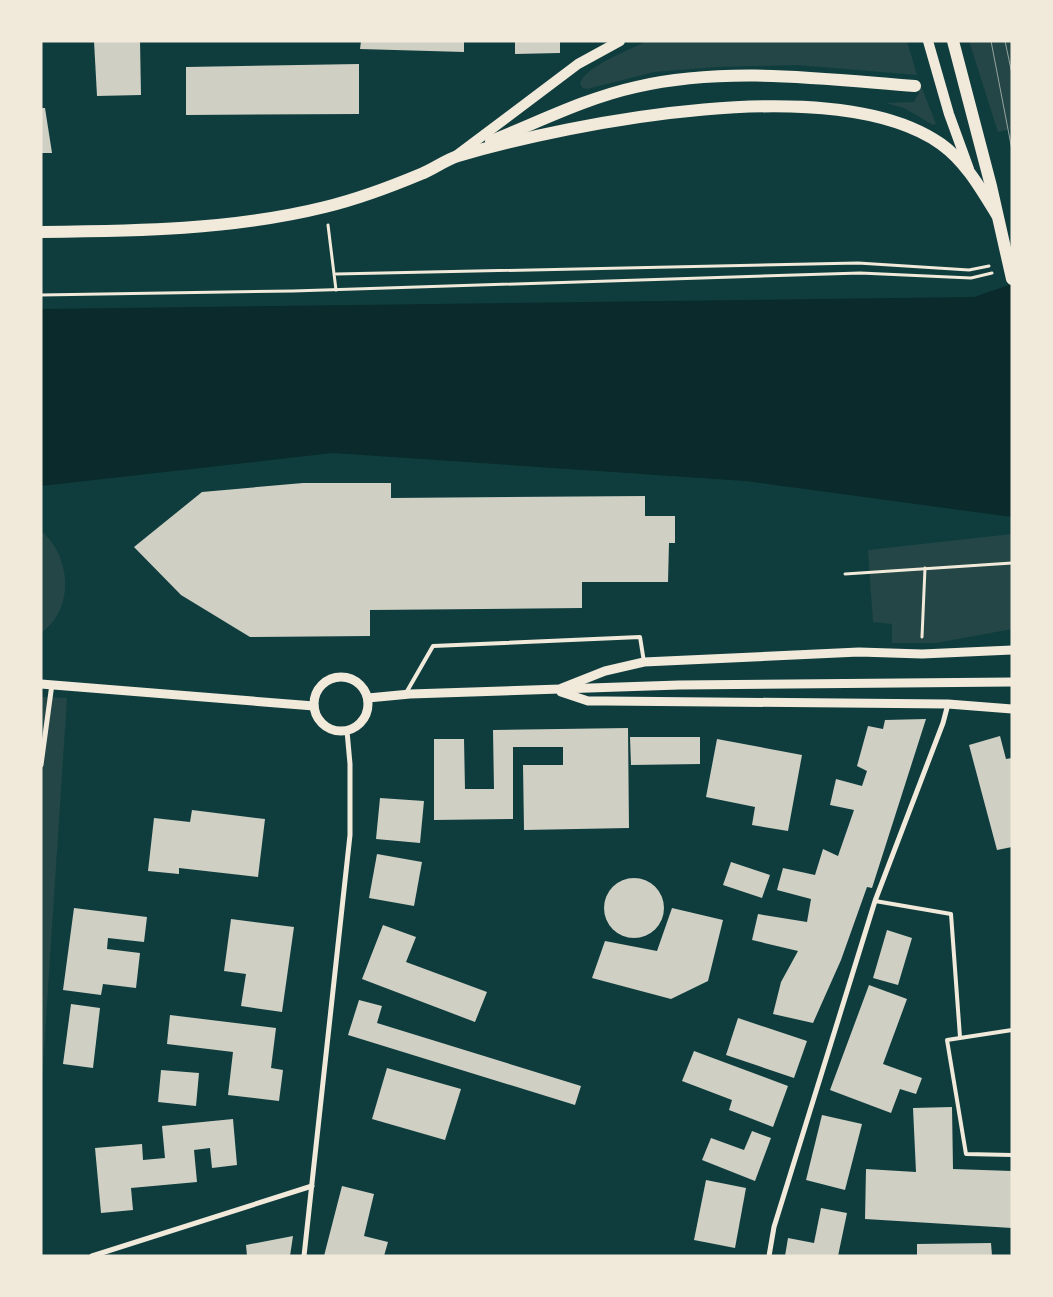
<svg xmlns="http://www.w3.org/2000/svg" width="1053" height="1297" viewBox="0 0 1053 1297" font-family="'Exo 2',sans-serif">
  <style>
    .green { fill: #244646 }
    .water { fill: #0a2a2b }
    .building { fill: #cfcfc3 }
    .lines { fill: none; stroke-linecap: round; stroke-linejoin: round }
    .path { stroke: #f1e9da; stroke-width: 3 }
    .service { stroke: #f1e9da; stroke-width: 4 }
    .minor { stroke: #f1e9da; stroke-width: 5 }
    .tertiary { stroke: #f1e9da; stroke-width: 9 }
    .secondary { stroke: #f1e9da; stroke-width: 10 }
    .primary { stroke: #f1e9da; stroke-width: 12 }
    .tram { stroke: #97a49c; stroke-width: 1 }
  </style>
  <rect width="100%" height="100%" fill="#0f3d3e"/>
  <g class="green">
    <path d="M647,41H907L917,75L797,65L718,67L654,72L587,89L583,88L580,84C583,67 632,49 647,41Z"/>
    <polygon points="969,41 1012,41 1012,129 998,132"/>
    <polygon points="919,81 936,124 933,125 904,108 886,103 914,102 919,93"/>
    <path d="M41,531C66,551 73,592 55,619C51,624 46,629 41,633Z"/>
    <polygon points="1012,534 1012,629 936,643 892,643 892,624 873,622 868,550"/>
    <polygon points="41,697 67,698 41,1095"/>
  </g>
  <polygon class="water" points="1012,284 1012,517 745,481 333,453 41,486 41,309 974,297"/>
  <g class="building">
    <polygon points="94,41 140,41 141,95 97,96"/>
    <polygon points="361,41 464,41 464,52 360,49"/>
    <polygon points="515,41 560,41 560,53 515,54"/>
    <polygon points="359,64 359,114 186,115 186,67"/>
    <polygon points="41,108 45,108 52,153 41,153"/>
    <polygon points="303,483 391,483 391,498 645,496 645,516 675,516 675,543 669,543 668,582 582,582 582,608 370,610 370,636 250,637 181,595 134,547 202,492"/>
    <polygon points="926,719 872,888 867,887 841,960 813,1023 773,1014 781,982 798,951 752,940 758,914 807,922 811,899 777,890 783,868 815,875 823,849 838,856 854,810 830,805 836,779 862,786 867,771 857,766 868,726 883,729 885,720"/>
    <polygon points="628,728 629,828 524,830 523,765 563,765 563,747 513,747 513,819 434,820 434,739 464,739 465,789 494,789 493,730"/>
    <polygon points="1000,736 1006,759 1012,758 1012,847 997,850 969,745"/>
    <polygon points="630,737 700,737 700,764 631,765"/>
    <polygon points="717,739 802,755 788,831 752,825 755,807 706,797"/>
    <polygon points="380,798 424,801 420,843 376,839"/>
    <polygon points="192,810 265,819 258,877 179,868 179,874 148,871 154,818 190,822"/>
    <polygon points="377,854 422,862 414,906 369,898"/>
    <polygon points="731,862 770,875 762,898 723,885"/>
    <circle cx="634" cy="908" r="30"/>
    <polygon points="74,908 147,917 144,942 108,938 107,949 140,953 136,988 103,984 101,995 63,990"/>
    <polygon points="672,908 723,920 708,981 671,999 592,978 605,941 657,951"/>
    <polygon points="231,919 294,927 282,1012 241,1006 246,974 224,971"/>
    <polygon points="383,925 416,937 406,962 487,992 475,1022 362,979"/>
    <polygon points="887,930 912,938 898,985 873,978"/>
    <polygon points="869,985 907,999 883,1064 922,1078 916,1094 900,1089 891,1113 830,1090"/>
    <polygon points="359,1000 382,1006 377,1023 581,1086 575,1105 348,1035"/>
    <polygon points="71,1004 100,1008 93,1068 63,1064"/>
    <polygon points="170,1015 276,1028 271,1068 283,1070 279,1101 228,1095 233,1052 167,1044"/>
    <polygon points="738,1018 807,1041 794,1078 726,1055"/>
    <polygon points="694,1051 788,1086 773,1127 729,1110 732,1100 682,1081"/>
    <polygon points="387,1068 461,1089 445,1140 372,1119"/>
    <polygon points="161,1070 199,1073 196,1106 158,1102"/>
    <polygon points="952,1107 953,1169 1012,1171 1012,1228 865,1219 866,1169 916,1172 913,1108"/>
    <polygon points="822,1115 862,1124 845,1190 806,1180"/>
    <polygon points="233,1119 237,1165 212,1168 210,1148 194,1150 197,1182 131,1188 133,1210 101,1213 95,1148 142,1144 143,1160 165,1158 162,1126"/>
    <polygon points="752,1131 771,1138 755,1181 702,1160 711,1138 744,1150"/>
    <polygon points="706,1180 746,1188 735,1248 694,1240"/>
    <polygon points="342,1186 374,1194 364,1236 388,1242 384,1256 324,1256"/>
    <polygon points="821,1208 847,1213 838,1256 785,1256 788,1238 814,1243"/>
    <polygon points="293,1236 290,1256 247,1256 246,1245"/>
    <polygon points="991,1243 992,1256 917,1256 917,1244"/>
  </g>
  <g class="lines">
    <g class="path">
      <polyline points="328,225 336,290"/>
      <polyline points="336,274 858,263 969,270 989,266"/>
      <polyline points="41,295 293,291 860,273 971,278 992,273"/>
      <polyline points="845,574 1012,563"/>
      <polyline points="922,637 925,568"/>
    </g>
    <g class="service">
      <polyline points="406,693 433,646 640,637 644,662"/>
      <polyline points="875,901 951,914 960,1037"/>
      <polyline points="1012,1030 947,1040 966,1154 1012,1155"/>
    </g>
    <g class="minor">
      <polyline points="41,765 52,684"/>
      <polyline points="92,1256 312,1186"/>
      <polyline points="304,1256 350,835 350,764 347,731"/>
      <polyline points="769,1256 774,1227 875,901 943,723 948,704"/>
    </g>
    <g class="tertiary">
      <circle cx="341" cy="704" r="27"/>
      <polyline points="41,684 314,706"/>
      <polyline points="562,688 605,671 644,662 859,652 922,654 1012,650"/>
      <polyline points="561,692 588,701 606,701 948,704 1012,709"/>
      <polyline points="368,698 410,694 679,685 1012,682"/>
    </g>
    <g class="secondary">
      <polyline points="928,41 949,114 969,169"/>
      <polyline points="457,155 578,64 620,41"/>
    </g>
    <g class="primary">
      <polyline points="953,41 991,186 1012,279"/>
      <path d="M491,141C539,122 586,98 636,87C727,66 823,79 915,86"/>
      <path d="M41,232C136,231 232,230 325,207C358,199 390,187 421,174C434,169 445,160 458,156C575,122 836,70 941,144C966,162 981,189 997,215"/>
    </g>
    <g class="tram">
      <polyline points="991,41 1012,150"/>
      <polyline points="1005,41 1012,74"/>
    </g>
  </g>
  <rect width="1053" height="1297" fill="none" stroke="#f1e9da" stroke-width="85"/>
</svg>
